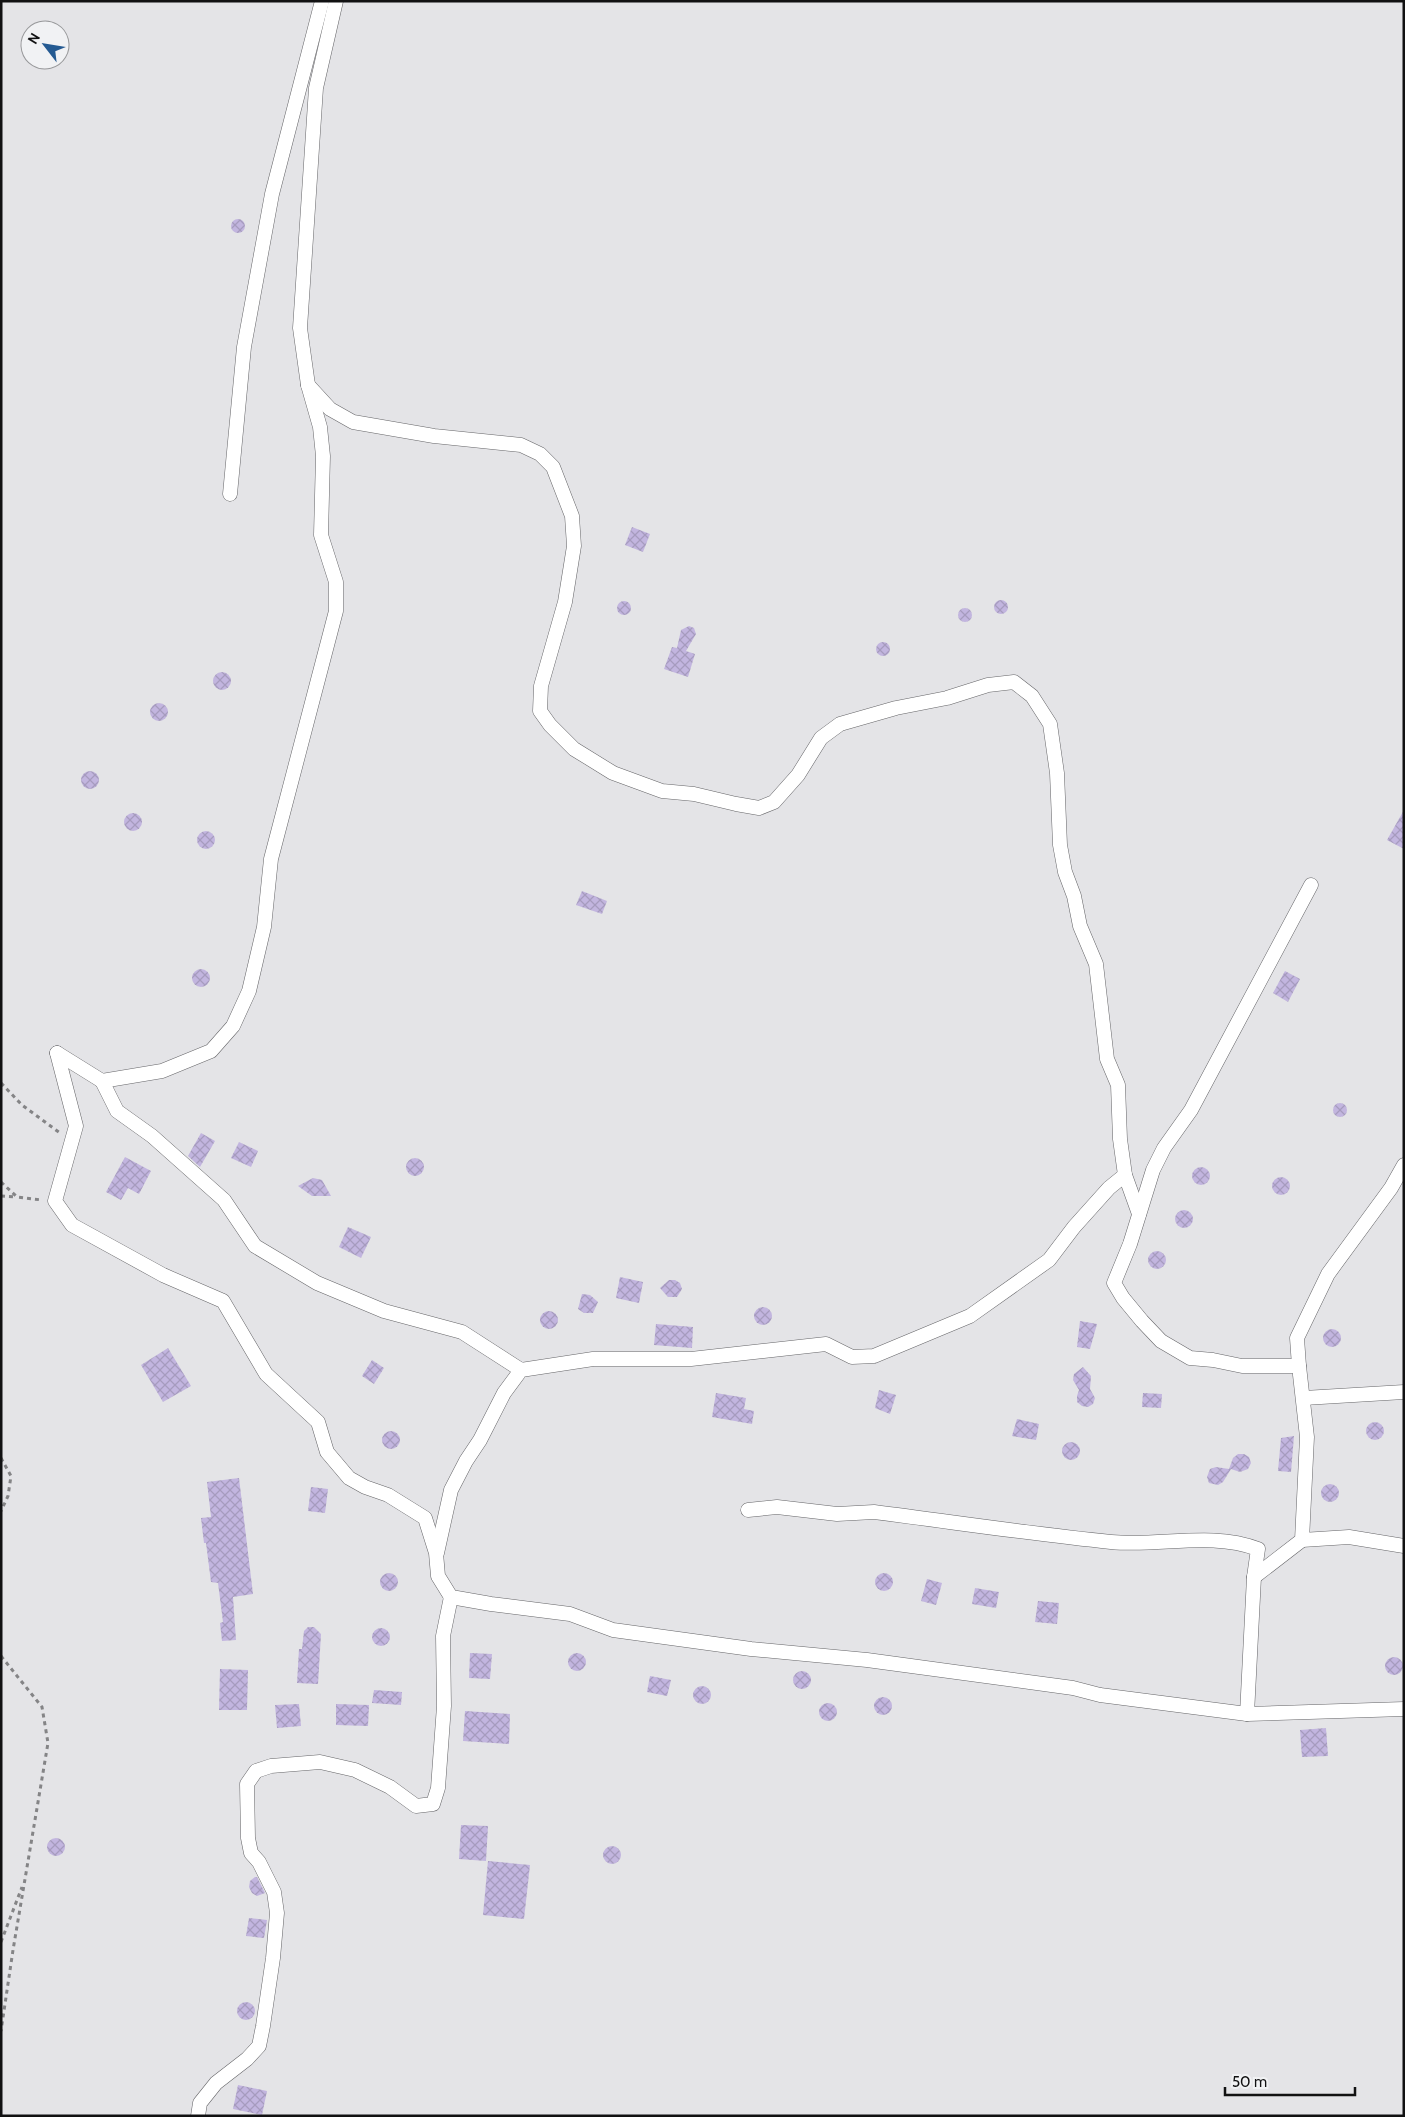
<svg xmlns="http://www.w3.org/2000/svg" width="1405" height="2117" viewBox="0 0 1405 2117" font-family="Cabin,sans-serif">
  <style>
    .building { fill: url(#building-cross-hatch) }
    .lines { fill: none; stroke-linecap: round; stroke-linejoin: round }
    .minor-casing { stroke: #656568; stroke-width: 15 }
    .path { stroke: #848486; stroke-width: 3; stroke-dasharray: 4 4; stroke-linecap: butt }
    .minor { stroke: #fff; stroke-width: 14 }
  </style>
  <defs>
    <pattern id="building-cross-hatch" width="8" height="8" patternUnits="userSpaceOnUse" patternTransform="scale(1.25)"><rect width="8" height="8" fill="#c2b5df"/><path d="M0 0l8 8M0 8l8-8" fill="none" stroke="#a69bbe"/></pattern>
  </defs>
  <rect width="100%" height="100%" fill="#e4e4e7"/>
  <g class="building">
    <circle cx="238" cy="226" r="7"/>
    <polygon points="632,527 650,534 643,552 625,545"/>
    <circle cx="1001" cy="607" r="7"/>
    <circle cx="624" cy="608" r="7"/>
    <circle cx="965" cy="615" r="7"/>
    <polygon points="689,626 694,628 696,634 686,651 695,654 688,677 664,669 672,647 677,648 681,630"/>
    <circle cx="883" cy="649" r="7"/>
    <circle cx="222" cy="681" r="9"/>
    <circle cx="159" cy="712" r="9"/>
    <circle cx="90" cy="780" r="9"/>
    <polygon points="1404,810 1404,849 1387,840"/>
    <circle cx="133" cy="822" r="9"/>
    <circle cx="206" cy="840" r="9"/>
    <polygon points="582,891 607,901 602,914 576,905"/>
    <circle cx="201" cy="978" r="9"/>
    <polygon points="1285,971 1300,979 1288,1002 1273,993"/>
    <circle cx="1340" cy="1110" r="7"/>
    <polygon points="201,1133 215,1141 200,1167 188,1156"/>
    <polygon points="239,1142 258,1151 251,1167 231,1158"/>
    <polygon points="125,1157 151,1171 139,1194 128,1188 121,1200 106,1192"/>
    <circle cx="415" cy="1167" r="9"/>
    <circle cx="1201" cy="1176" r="9"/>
    <circle cx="1281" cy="1186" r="9"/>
    <polygon points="313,1178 322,1180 331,1196 312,1196 298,1186"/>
    <circle cx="1184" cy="1219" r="9"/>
    <polygon points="348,1227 371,1237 361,1258 339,1247"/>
    <circle cx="1157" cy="1260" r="9"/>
    <polygon points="620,1277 643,1282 639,1303 616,1298"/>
    <polygon points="669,1280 675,1280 680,1283 682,1289 677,1297 668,1297 660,1288"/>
    <polygon points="582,1294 590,1295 598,1302 593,1313 584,1313 578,1309"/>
    <circle cx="763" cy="1316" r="9"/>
    <circle cx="549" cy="1320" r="9"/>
    <polygon points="1080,1321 1097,1324 1090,1349 1077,1347"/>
    <polygon points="656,1324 693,1327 692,1348 654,1345"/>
    <circle cx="1332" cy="1338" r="9"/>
    <polygon points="168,1348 191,1386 163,1402 141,1365"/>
    <polygon points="372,1360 384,1368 374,1384 362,1376"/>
    <polygon points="1083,1367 1091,1376 1090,1389 1095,1398 1093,1404 1088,1407 1082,1406 1077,1402 1077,1396 1079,1390 1073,1380 1074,1374"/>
    <polygon points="879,1390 896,1395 890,1414 875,1408"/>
    <polygon points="716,1393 746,1398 744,1409 754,1411 752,1424 712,1417"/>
    <polygon points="1143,1393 1162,1394 1161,1408 1142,1407"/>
    <polygon points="1017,1419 1039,1424 1036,1440 1012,1436"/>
    <circle cx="1375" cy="1431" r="9"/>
    <circle cx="391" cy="1440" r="9"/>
    <polygon points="1294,1436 1291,1472 1278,1471 1281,1438"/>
    <circle cx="1071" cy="1451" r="9"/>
    <polygon points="1238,1454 1244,1454 1249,1457 1251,1463 1248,1469 1240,1472 1231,1469 1223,1482 1218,1485 1209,1483 1207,1477 1210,1469 1216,1467 1229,1469 1233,1458"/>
    <polygon points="239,1478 253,1594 233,1597 236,1640 222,1641 220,1623 223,1622 218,1583 211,1582 206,1543 204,1543 201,1518 211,1517 207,1482"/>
    <circle cx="1330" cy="1493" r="9"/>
    <polygon points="311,1487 328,1489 325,1513 308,1511"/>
    <circle cx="389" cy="1582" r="9"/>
    <circle cx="884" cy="1582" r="9"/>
    <polygon points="927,1579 942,1583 936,1605 921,1601"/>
    <polygon points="975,1588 999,1592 996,1608 972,1604"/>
    <polygon points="1038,1601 1059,1603 1057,1624 1035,1622"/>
    <polygon points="308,1627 314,1627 321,1634 318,1684 297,1683 299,1649 302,1649 304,1631"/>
    <circle cx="381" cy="1637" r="9"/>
    <circle cx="577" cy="1662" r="9"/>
    <polygon points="470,1653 492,1654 490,1679 469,1678"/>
    <circle cx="1394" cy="1666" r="9"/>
    <polygon points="220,1669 248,1670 247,1710 219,1710"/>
    <circle cx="802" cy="1680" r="9"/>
    <polygon points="650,1676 671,1680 667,1696 647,1692"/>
    <circle cx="702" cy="1695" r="9"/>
    <polygon points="374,1690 402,1692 401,1705 372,1703"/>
    <circle cx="883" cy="1706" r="9"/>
    <circle cx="828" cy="1712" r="9"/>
    <polygon points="299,1704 301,1726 277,1728 275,1705"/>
    <polygon points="336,1704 369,1705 368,1726 336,1725"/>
    <polygon points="465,1711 510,1714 509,1744 463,1741"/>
    <polygon points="1326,1728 1328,1756 1302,1757 1300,1730"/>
    <polygon points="461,1825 488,1826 486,1861 459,1859"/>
    <circle cx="56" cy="1847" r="9"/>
    <circle cx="612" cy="1855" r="9"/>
    <polygon points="488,1861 530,1865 524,1919 483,1915"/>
    <polygon points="255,1877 257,1877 265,1893 257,1896 252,1893 249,1887 250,1881"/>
    <polygon points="249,1918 267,1920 264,1938 246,1936"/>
    <circle cx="246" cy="2011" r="9"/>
    <polygon points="238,2085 267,2091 262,2115 233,2109"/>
  </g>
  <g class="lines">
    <g class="minor-casing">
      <g id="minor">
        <polyline points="308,385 330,409 353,422 434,436 521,445 540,454 553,467 572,516 574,546 565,602 541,686 540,711 550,725 574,749 613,773 662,791 694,794 736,804 759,808 774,802 798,775 821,738 840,724 896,708 947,698 988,685 1014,682 1032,696 1050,724 1057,773 1060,845 1065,872 1074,896 1080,926 1096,964 1107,1059 1118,1085 1120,1139 1125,1175 1139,1214"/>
        <polyline points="230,494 244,347 272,194 322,1"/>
        <polyline points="57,1053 76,1126 55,1201 72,1225 163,1275 223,1301 266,1374 318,1422 327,1452 349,1478 365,1487 388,1495 425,1518 436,1553 438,1576 451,1597 491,1604 570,1614 613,1630 751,1649 867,1660 1073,1688 1100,1695 1247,1714 1404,1709"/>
        <polyline points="57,1053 102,1081 162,1071 211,1051 233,1026 249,991 264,927 271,859 336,611 336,582 321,535 323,456 320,427 308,385 300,328 316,88 336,1"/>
        <polyline points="102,1081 117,1111 152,1136 224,1200 255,1246 317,1283 384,1311 462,1332 521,1370"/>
        <polyline points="1299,1366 1297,1338 1328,1274 1391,1188 1404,1165"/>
        <polyline points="1304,1398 1404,1392"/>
        <path d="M748,1510L777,1507L837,1514L874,1512C953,1522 1032,1534 1111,1542C1160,1547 1211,1531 1258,1549L1254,1577L1247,1714"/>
        <polyline points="1302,1540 1349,1537 1404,1546"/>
        <polyline points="437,1553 451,1490 466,1461 480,1440 504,1393 521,1370 593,1359 691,1359 826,1344 852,1357 874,1356 970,1316 1049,1260 1074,1227 1109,1188 1125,1175"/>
        <polyline points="1254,1577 1302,1540 1307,1437 1299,1366 1242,1366 1213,1360 1190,1358 1161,1341 1142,1321 1123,1298 1114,1283 1130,1244 1153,1170 1164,1148 1191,1110 1311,885"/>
        <polyline points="198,2116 200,2103 216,2083 247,2059 259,2046 263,2026 273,1958 277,1913 274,1892 259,1862 251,1853 248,1838 247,1784 256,1771 271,1766 320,1762 355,1770 390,1787 416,1806 433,1804 438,1788 444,1706 443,1636 451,1597"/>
      </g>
    </g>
    <g class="path">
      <polyline points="1,1083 22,1105 60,1133"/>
      <polyline points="1,1182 17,1197 42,1200"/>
      <polyline points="1,1196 16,1197"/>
      <polyline points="1,1458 11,1476 8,1496 1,1511"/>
      <polyline points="1,1656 42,1707 48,1743 13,1950 1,2031"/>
      <polyline points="1,1942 22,1887"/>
    </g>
    <use href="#minor" class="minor"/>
  </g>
  <rect width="1405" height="2117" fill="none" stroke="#111112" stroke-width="5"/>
  <g transform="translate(45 45) rotate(301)"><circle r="24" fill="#f1f2f4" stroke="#97989a"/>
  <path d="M0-4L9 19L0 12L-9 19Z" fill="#245a92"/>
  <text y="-8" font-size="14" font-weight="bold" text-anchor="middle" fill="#111112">N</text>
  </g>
  <path d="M1225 2087v8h130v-8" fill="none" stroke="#111112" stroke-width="2.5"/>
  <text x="1232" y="2087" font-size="15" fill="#111112" stroke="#f1f2f4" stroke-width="4" paint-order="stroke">50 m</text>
</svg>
